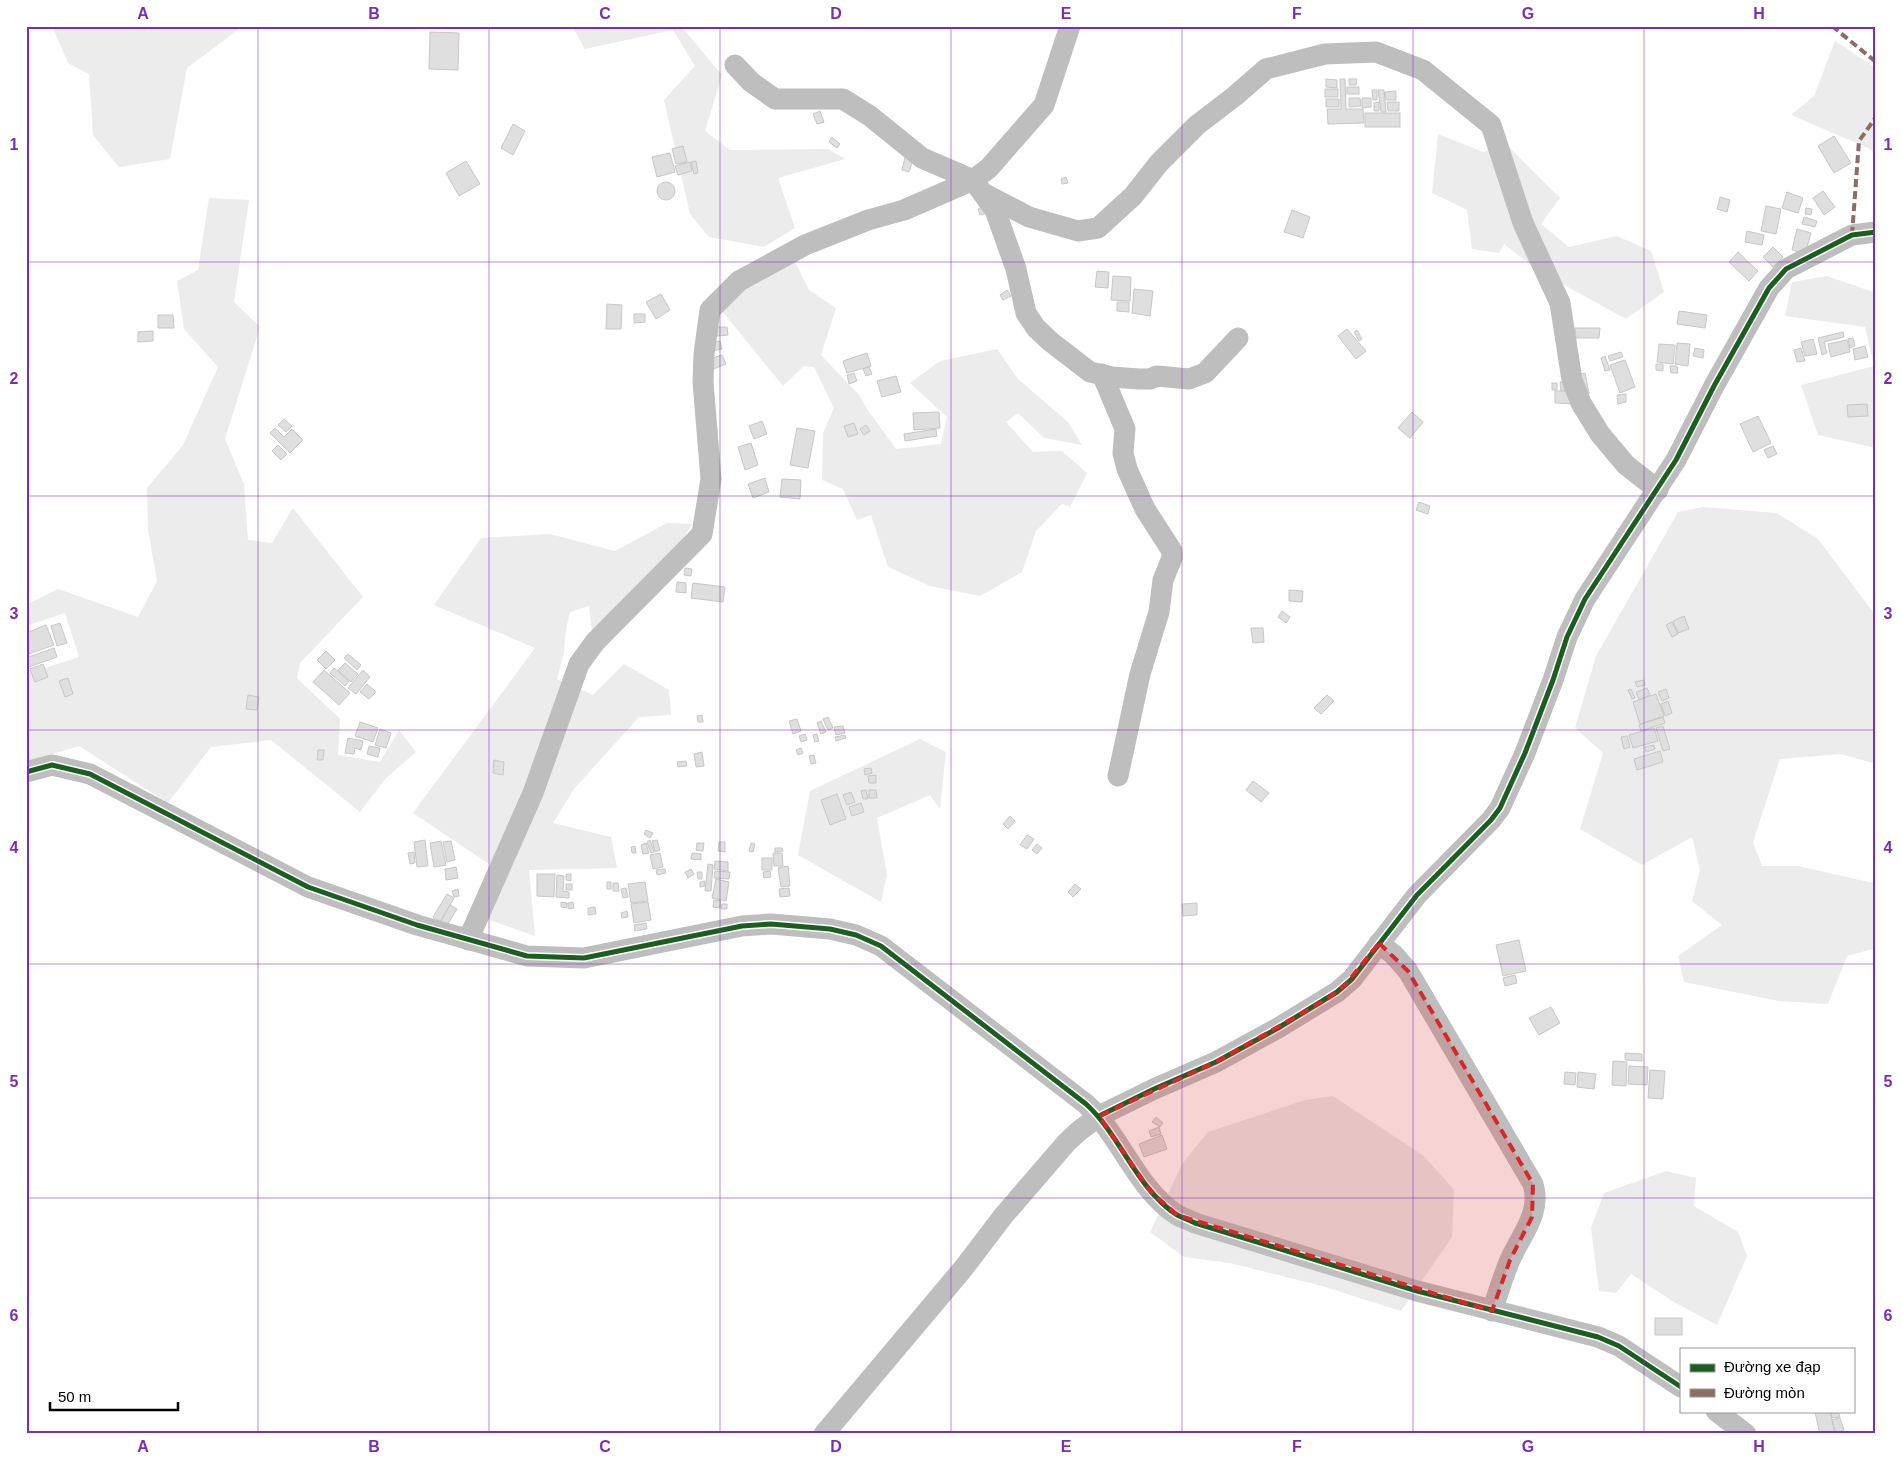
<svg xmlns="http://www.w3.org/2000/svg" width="1902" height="1460" viewBox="0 0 1902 1460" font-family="Helvetica,sans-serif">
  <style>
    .green { fill: #ececec }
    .building { fill: #dfdfdf; stroke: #c7c7c7 }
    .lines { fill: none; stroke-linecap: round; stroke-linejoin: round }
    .minor { stroke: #bebebe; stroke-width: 21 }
    .quiet { stroke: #8d6e63; stroke-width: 4; stroke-dasharray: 8 4; stroke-linecap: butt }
    .cycleway-casing { stroke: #fff; stroke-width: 8 }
    .cycleway { stroke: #1b5e20; stroke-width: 5 }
    .marked { fill: #d62828; fill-opacity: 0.2; stroke: #d62828; stroke-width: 4; stroke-dasharray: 10 6; stroke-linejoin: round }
    .grid { fill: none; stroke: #7b2cbf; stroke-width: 1; stroke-opacity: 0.55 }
    .neatline { fill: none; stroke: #7b2cbf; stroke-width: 2 }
    .grid-label { font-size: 16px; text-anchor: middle; font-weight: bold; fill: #7b2cbf }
  </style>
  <rect width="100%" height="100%" fill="#fff"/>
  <g class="green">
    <polygon points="52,26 243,26 187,68 170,159 119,167 93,135 89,74 68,63"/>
    <polygon points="572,26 681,26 722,75 705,131 730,150 828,149 845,159 778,178 795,228 764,247 709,237 690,214 664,100 695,66 673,30 585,49"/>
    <polygon points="1835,41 1876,68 1876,154 1868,148 1791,115 1814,96"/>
    <polygon points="1438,134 1483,152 1506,144 1560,198 1541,224 1569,247 1617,236 1651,251 1664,292 1626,319 1537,270 1504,244 1499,253 1472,249 1467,210 1432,193"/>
    <polygon points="209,198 249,200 234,302 260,327 225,439 244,484 248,540 272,543 293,508 363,597 300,663 297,678 340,719 338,755 380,762 399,730 416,752 386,778 360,812 271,740 211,747 168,803 79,746 26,762 26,674 79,657 65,613 26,626 26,605 58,589 138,617 157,581 148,530 147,488 183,445 218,367 184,329 177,281 198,270"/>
    <polygon points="795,262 809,290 836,308 821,355 859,395 867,409 896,449 941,444 947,417 910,383 940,361 997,349 1018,379 1068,422 1082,445 1044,438 1018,413 1006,422 1033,452 1062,451 1087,473 1070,507 1062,504 1036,531 1022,572 980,596 930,586 888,567 871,515 857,520 843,489 822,480 823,433 834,408 814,367 804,366 783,386 722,311 740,291"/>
    <polygon points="1827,276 1876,293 1876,448 1818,435 1801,385 1874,366 1865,327 1785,316 1792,282"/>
    <polygon points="1703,507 1777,513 1818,539 1876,616 1876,764 1841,754 1780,759 1753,842 1762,866 1798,866 1873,883 1876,886 1876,948 1847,956 1828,1004 1779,1001 1684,982 1678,956 1722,925 1692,901 1700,870 1692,837 1642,865 1580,829 1603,753 1575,728 1596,656 1678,512"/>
    <polygon points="667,523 692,524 658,579 592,631 589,606 570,612 566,629 564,652 557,679 593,695 624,664 669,690 671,715 639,717 574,789 553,823 611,837 617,868 529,870 535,936 489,920 492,866 413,813 535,648 434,605 481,538 550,534 615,551"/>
    <polygon points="920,739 946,752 940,809 930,795 877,818 887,875 881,902 798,855 810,791"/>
    <polygon points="1333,1096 1424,1156 1454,1190 1452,1237 1401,1311 1322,1286 1230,1263 1184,1257 1150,1232 1182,1164 1208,1132 1305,1100"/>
    <polygon points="1666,1171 1696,1178 1694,1206 1738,1232 1747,1256 1717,1325 1674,1302 1631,1274 1616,1293 1599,1291 1591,1228 1604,1193"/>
  </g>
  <g class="building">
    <polygon points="430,32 459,33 458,70 429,69"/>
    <polygon points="1326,79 1337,80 1337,88 1326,87"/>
    <polygon points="1340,79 1345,79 1346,109 1363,109 1364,123 1328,124 1327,109 1341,109"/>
    <polygon points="1349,79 1357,79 1356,85 1349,85"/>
    <rect x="1347" y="87" width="12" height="7"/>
    <rect x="1325" y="89" width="13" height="8"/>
    <polygon points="1372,90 1377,90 1377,100 1373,100"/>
    <polygon points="1378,90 1384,90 1386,112 1381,112"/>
    <polygon points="1396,91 1396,100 1386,100 1385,92"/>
    <polygon points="1349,98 1360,98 1361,106 1349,107"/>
    <polygon points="1362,98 1371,98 1371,107 1362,108"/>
    <rect x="1326" y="99" width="13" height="8"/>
    <polygon points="1379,102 1379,111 1374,111 1374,103"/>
    <polygon points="1387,102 1399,102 1399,111 1388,111"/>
    <polygon points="820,111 824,122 817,124 813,114"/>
    <rect x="1365" y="113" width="35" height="14"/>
    <polygon points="513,124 525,131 513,155 501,148"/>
    <polygon points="1834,136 1851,163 1834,173 1818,146"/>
    <polygon points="832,137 840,144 837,148 829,142"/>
    <polygon points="683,146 687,162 676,164 672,149"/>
    <polygon points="670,153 675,172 657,177 652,157"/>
    <polygon points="905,157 913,160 909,172 902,170"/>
    <polygon points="466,161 480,184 459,196 446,173"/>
    <polygon points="696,161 698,173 694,174 691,162"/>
    <polygon points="690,162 692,171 678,175 675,166"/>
    <polygon points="1066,177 1068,183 1062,184 1061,179"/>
    <circle cx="666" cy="191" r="9"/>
    <polygon points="1823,191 1835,207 1824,215 1813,198"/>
    <polygon points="1787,192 1803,198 1798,213 1782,208"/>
    <polygon points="1720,197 1730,200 1727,212 1717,209"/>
    <polygon points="985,206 988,213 980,215 978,209"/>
    <polygon points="1766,206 1781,209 1776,234 1761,231"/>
    <polygon points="1806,208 1812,209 1811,215 1805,214"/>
    <polygon points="1292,210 1310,217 1303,238 1284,232"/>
    <polygon points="1804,217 1817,221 1815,227 1802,224"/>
    <polygon points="1797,229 1811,233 1805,254 1792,250"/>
    <polygon points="1747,231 1764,235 1762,245 1745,242"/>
    <polygon points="1773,247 1783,257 1773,267 1763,257"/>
    <polygon points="1738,252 1758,271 1749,281 1729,262"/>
    <polygon points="1097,271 1109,272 1108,288 1095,287"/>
    <polygon points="1113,276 1131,277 1130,301 1111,300"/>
    <polygon points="1134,289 1153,291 1150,316 1132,313"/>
    <polygon points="1007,290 1011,296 1003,300 1000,295"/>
    <polygon points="661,294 670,310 656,319 646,302"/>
    <polygon points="1117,302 1129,302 1129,312 1117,311"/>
    <polygon points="607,304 622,305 621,329 606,329"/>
    <polygon points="1679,311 1707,315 1705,328 1677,324"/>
    <polygon points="634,314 645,314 645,322 634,323"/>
    <polygon points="158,315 173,315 174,328 158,328"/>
    <polygon points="717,327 727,327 728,335 717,336"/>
    <polygon points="1575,328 1600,328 1599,338 1576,338"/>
    <polygon points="1347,329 1366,351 1356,359 1338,336"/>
    <polygon points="1357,330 1362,339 1359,341 1354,332"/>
    <polygon points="153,331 153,341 138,342 138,332"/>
    <polygon points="1843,332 1844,337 1824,342 1827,353 1822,355 1818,338"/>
    <polygon points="1853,338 1855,346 1850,348 1848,339"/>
    <polygon points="1813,339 1817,354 1805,356 1801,342"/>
    <polygon points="1847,340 1850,352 1831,357 1828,344"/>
    <polygon points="720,341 722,349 711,351 710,343"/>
    <polygon points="1677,343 1690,344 1688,366 1675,364"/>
    <polygon points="1659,344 1675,345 1673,364 1657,362"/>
    <polygon points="1865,346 1868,357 1855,360 1853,349"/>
    <polygon points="1695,348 1704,350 1703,358 1693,356"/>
    <polygon points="1801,348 1805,361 1797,362 1794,350"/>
    <polygon points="1621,352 1623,357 1610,361 1608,356"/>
    <polygon points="867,353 871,366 847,373 843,361"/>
    <polygon points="722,355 726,364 711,370 707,360"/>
    <polygon points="1605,356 1610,370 1605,371 1601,358"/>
    <polygon points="1625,360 1635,387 1620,393 1610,365"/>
    <polygon points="1656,364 1663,364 1663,371 1656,370"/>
    <polygon points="1670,366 1677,366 1678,373 1671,373"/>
    <polygon points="869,367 872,374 866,376 863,369"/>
    <polygon points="854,373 857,381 849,384 847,375"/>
    <polygon points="1585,373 1589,394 1575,375"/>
    <polygon points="896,376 901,392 882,397 877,381"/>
    <polygon points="1572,381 1573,390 1561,391 1560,382"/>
    <rect x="1552" y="383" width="5" height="7"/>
    <polygon points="1555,391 1575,391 1575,404 1555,403"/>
    <polygon points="1626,394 1626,402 1618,404 1617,395"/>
    <polygon points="1867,404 1868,416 1848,417 1847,405"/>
    <polygon points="939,412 940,428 914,430 913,413"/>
    <polygon points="1412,412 1423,422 1410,438 1398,428"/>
    <polygon points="1758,416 1771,443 1753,452 1740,424"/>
    <polygon points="284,419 292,426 286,432 278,425"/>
    <polygon points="762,421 767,434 754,439 749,426"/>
    <polygon points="854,423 858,434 848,437 844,426"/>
    <polygon points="866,425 870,431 864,435 860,429"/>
    <polygon points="275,428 284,437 292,429 303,440 290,453 270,433"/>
    <polygon points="797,428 815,431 808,468 790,465"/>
    <polygon points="936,429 937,436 905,441 904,434"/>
    <polygon points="751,443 758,465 745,470 738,447"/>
    <polygon points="278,445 287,454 281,460 272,451"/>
    <polygon points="1773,446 1777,454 1768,458 1764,450"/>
    <polygon points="765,478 769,492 753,498 748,484"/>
    <polygon points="782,479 801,480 800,499 780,497"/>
    <polygon points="1419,502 1430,506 1428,514 1416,510"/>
    <polygon points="685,568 692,569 691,576 684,575"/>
    <polygon points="677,582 686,583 686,593 676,592"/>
    <polygon points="693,583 725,587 723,602 691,598"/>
    <polygon points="1289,590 1303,591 1302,602 1289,601"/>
    <polygon points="1282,611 1290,617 1286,623 1278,617"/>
    <polygon points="1684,616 1689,629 1678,633 1673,621"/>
    <polygon points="1672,622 1678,634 1672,637 1666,625"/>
    <polygon points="60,623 67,643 57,646 51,626"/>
    <polygon points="46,625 54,645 26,655 26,633"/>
    <polygon points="1251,628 1263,628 1264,642 1253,643"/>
    <polygon points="54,648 57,657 26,668 26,658"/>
    <polygon points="326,651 335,660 326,669 317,660"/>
    <polygon points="348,654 361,665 357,670 344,658"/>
    <polygon points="345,663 358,674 351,682 338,670"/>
    <polygon points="43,664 48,677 35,682 30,669"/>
    <polygon points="334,668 349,681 345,686 330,673"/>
    <polygon points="324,670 350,693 339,705 313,682"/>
    <polygon points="363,670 370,677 356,694 348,688"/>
    <polygon points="68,678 73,694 65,697 59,681"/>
    <polygon points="1644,680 1645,685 1637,687 1635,682"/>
    <polygon points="367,684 376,692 369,699 360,692"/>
    <polygon points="1647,688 1650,695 1639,700 1636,692"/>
    <polygon points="1631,689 1635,698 1632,699 1628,690"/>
    <polygon points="1666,689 1669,698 1662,701 1658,692"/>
    <polygon points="1656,694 1664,716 1640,724 1633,702"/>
    <polygon points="248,695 259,697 257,710 246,709"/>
    <polygon points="1327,695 1334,701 1321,714 1314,708"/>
    <polygon points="1668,701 1672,713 1665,716 1661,704"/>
    <polygon points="702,715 703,722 698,722 697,716"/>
    <polygon points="828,717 833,728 828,730 823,719"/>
    <polygon points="1663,717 1665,723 1641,731 1639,725"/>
    <polygon points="797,719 801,731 793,734 789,721"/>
    <polygon points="821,721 826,732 821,734 817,723"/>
    <polygon points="360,722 378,728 373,742 355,736"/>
    <polygon points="843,726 845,733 836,735 834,727"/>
    <polygon points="1663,726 1670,749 1663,751 1656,728"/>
    <polygon points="1654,728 1658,741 1633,748 1629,735"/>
    <polygon points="380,729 391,733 386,748 375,745"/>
    <polygon points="805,734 807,740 801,742 799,736"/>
    <polygon points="817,734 819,741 815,742 813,735"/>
    <polygon points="845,735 846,738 836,741 835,737"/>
    <polygon points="1627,736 1630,747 1624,749 1621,737"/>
    <polygon points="348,738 363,741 361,750 355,748 354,754 345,753"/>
    <polygon points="1654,745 1655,749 1646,752 1645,747"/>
    <polygon points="369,746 380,748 378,757 367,754"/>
    <polygon points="801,748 803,753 798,755 796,750"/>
    <polygon points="318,750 324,750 323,760 317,760"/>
    <polygon points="1660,751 1663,762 1637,770 1634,759"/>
    <polygon points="702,752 704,766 696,767 694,754"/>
    <polygon points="814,755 816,763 811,764 809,756"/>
    <polygon points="494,760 504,762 503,775 493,773"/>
    <polygon points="686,761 687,766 678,767 677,762"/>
    <polygon points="871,768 872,773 865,775 864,769"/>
    <polygon points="876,775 876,783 869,783 868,776"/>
    <polygon points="1253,781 1269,793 1261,802 1246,790"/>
    <polygon points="866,790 868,799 863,799 861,791"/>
    <polygon points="869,790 876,790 877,798 869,798"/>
    <polygon points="851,792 855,802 847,805 843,795"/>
    <polygon points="837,794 846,819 830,825 821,800"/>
    <polygon points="861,803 864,812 852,816 849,807"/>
    <polygon points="1010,816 1015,821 1008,829 1003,824"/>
    <polygon points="646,830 653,833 650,838 644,834"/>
    <polygon points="1027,835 1034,839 1027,849 1020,845"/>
    <polygon points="425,840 428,866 417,867 414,842"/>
    <polygon points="650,840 654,852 651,853 647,842"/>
    <polygon points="657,840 660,850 655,852 652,841"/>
    <polygon points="441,841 446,865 434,867 430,843"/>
    <polygon points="451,841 455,860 447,862 443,842"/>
    <polygon points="719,842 725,842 725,852 718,851"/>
    <polygon points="646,843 649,853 643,854 641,845"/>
    <polygon points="697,843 704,843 703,851 696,850"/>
    <polygon points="751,843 755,844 753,852 749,851"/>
    <polygon points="1037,844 1042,848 1037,854 1032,850"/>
    <polygon points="635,846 636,853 632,853 631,847"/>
    <polygon points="775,848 782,848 783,851 775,852"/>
    <polygon points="414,852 415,863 410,864 408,853"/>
    <polygon points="660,853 663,867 653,869 650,855"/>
    <polygon points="692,853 701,854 701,860 691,859"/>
    <polygon points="773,853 782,853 783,866 774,866"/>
    <rect x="762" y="858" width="10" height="12"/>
    <polygon points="715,861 728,862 728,871 714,869"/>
    <polygon points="708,864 713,865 711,891 705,891"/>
    <polygon points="788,866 790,886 781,887 778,868"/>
    <polygon points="456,867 458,878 446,880 445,869"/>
    <polygon points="665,869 666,873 657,875 656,870"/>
    <polygon points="691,869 694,874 688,878 685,872"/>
    <polygon points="715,871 730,872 729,879 714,878"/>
    <polygon points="770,871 771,877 764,878 763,872"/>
    <polygon points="697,872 702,872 702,879 698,879"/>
    <polygon points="537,874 555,874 554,897 537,896"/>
    <polygon points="566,874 571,874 571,881 566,880"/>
    <polygon points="557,875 564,876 563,891 569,892 569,898 556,897"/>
    <polygon points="716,879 729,882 726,901 712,898"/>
    <polygon points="705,881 705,886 700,887 700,882"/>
    <rect x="607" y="882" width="4" height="7"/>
    <polygon points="645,882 648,901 631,903 628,884"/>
    <polygon points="613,883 618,883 619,891 613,891"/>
    <rect x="566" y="884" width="6" height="6"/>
    <polygon points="1075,884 1081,889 1073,897 1068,892"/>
    <polygon points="626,888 628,897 623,898 621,889"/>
    <polygon points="789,888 790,896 780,897 779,889"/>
    <polygon points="458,889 459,896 454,897 452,891"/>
    <polygon points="447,894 454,898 440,922 433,917"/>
    <polygon points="714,900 721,901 720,908 713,907"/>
    <polygon points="561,902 567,903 566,908 561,907"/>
    <polygon points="573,902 574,908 568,909 568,903"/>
    <polygon points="648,902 651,920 634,923 631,904"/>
    <polygon points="1197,903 1197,915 1183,916 1182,904"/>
    <polygon points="722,904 727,904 727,909 721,909"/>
    <polygon points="450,905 457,909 446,927 440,923"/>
    <polygon points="595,907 596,914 588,915 588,908"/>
    <polygon points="627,911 628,917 622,918 621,913"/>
    <polygon points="646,923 647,929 635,931 634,925"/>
    <polygon points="1519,940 1526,971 1503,976 1496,945"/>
    <polygon points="1515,975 1517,983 1505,986 1503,978"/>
    <polygon points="1551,1007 1560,1023 1539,1035 1529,1018"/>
    <polygon points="1625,1053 1642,1054 1642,1061 1625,1060"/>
    <polygon points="1613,1061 1627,1062 1626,1086 1612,1085"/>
    <polygon points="1629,1066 1648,1067 1647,1085 1628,1084"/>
    <polygon points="1650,1070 1665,1071 1663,1099 1648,1098"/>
    <polygon points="1565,1072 1576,1073 1575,1085 1564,1084"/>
    <polygon points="1578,1072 1596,1074 1594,1089 1577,1087"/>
    <polygon points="1156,1117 1163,1123 1160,1127 1152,1122"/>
    <polygon points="1159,1127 1161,1134 1151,1137 1149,1131"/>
    <polygon points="1162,1135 1167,1149 1144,1157 1139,1144"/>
    <rect x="1655" y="1318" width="27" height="17"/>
    <polygon points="1830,1411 1835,1434 1820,1434 1815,1412"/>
    <polygon points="1831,1411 1838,1411 1840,1417 1832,1418"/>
    <polygon points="1840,1418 1844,1430 1836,1433 1832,1420"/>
  </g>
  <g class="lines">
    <g class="minor">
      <polyline points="735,65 751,82 775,99 843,99 870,116 922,158 973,180 995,210 1016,269 1026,313 1036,328 1051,342 1090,372 1112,377 1139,379 1150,379 1157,376 1189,379 1205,373 1238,338"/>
      <polyline points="983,193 1029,217 1078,231 1098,228 1133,196 1159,163 1197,125 1235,96 1266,69 1325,54 1376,52 1423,70 1491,125 1523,223 1560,303 1572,380 1581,403 1600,434 1626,465 1658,490"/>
      <polyline points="1102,374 1125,429 1123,453 1127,469 1145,509 1172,551 1172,558 1163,580 1159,612 1140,674 1118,776"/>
      <path d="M26,772L52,765L90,774L308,887L417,925L527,956L584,958L742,926L771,924L830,929L856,935L881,946L1086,1104C1121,1136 1136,1188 1177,1215C1183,1218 1189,1220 1195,1223L1417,1291L1598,1337L1619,1346L1681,1387"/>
      <polyline points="468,940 533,793 579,664 595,642 702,534 711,479 703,382 704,354 710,310 739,281 805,245 868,220 904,210 973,180 989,168 1044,105 1070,26"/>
      <path d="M1379,943L1394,955L1408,971L1533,1184C1542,1213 1521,1235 1510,1260C1503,1276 1498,1294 1492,1311"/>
      <polyline points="1716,1411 1746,1434"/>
      <polyline points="824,1434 962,1270 1004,1215 1067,1142 1079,1131 1099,1116 1154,1089 1216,1062 1278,1028 1337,992 1352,979 1417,895 1491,820 1500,808 1525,753 1553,680 1567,637 1585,599 1676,460 1714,386 1769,288 1786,269 1852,235 1876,232"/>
    </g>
    <g class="quiet">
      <polyline points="1832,26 1876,62"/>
      <polyline points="1852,235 1859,141 1876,117"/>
    </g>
    <g class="cycleway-casing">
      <g id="cycleway">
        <path d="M26,772L52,765L90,774L308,887L417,925L527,956L584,958L742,926L771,924L830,929L856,935L881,946L1086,1104C1121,1136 1136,1188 1177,1215C1183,1218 1189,1220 1195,1223L1417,1291L1598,1337L1619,1346L1681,1387"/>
        <polyline points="1099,1116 1154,1089 1216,1062 1278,1028 1337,992 1352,979 1417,895 1491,820 1500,808 1525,753 1553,680 1567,637 1585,599 1676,460 1714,386 1769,288 1786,269 1852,235 1876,232"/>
      </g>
    </g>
    <use href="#cycleway" class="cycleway"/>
  </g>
  <path class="marked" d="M1379,943L1408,971L1533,1184L1532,1217L1510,1260L1492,1311L1177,1215L1150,1191L1099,1116L1216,1062L1327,999L1345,985Z"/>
  <path class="grid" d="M258,26V1434M489,26V1434M720,26V1434M951,26V1434M1182,26V1434M1413,26V1434M1644,26V1434M26,262H1876M26,496H1876M26,730H1876M26,964H1876M26,1198H1876"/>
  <rect width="1902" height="1460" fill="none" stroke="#ffffff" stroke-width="55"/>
  <rect x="1680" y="1348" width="175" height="65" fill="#ffffff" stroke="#999999"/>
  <rect x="1690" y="1364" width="25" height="8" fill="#1b5e20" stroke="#999999"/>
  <text x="1724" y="1372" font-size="15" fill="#000000">Đường xe đạp</text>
  <rect x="1690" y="1389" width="25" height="8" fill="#8d6e63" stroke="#999999"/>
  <text x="1724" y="1398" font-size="15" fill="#000000">Đường mòn</text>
  <path d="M50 1402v8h128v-8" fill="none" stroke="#000000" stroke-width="2.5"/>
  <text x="58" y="1402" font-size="15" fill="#000000" stroke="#ffffff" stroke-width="4" paint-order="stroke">50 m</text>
  <rect x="28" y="28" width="1846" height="1404" class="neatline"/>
  <g class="grid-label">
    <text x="143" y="19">A</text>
    <text x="374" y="19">B</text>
    <text x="605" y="19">C</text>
    <text x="836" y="19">D</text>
    <text x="1066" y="19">E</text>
    <text x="1297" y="19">F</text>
    <text x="1528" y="19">G</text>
    <text x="1759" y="19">H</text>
    <text x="14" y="150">1</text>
    <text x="1888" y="150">1</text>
    <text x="14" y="384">2</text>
    <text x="1888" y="384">2</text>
    <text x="14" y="619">3</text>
    <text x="1888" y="619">3</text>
    <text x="14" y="853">4</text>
    <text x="1888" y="853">4</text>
    <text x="14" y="1087">5</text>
    <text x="1888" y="1087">5</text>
    <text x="14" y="1321">6</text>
    <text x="1888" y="1321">6</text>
    <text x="143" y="1452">A</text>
    <text x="374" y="1452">B</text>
    <text x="605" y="1452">C</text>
    <text x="836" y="1452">D</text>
    <text x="1066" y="1452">E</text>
    <text x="1297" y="1452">F</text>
    <text x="1528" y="1452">G</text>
    <text x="1759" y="1452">H</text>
  </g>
</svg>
